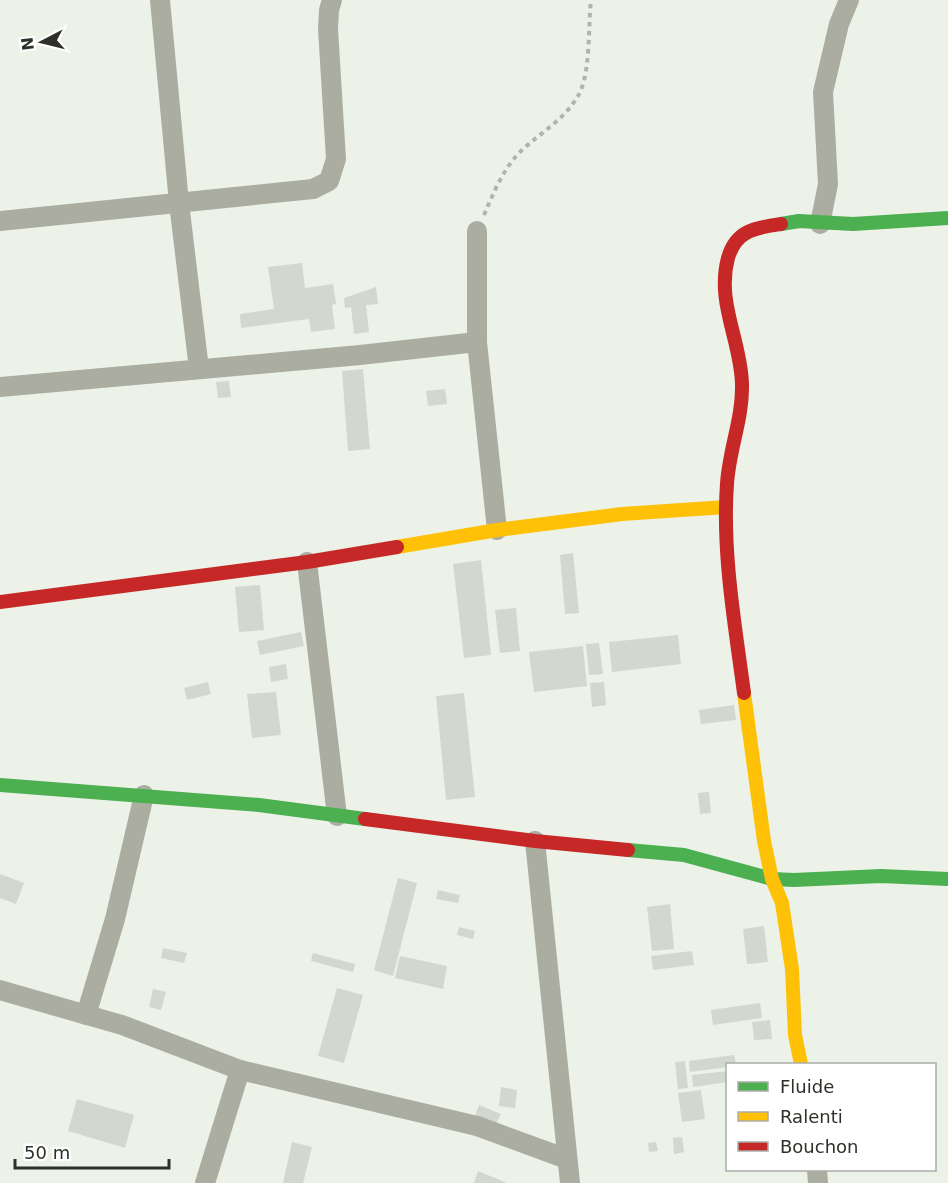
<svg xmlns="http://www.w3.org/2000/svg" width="948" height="1183" viewBox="0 0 948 1183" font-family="'DejaVu Sans',sans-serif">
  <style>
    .building { fill: #d2d8d0 }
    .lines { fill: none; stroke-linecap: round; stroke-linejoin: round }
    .path { stroke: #b1b4aa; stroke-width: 4; stroke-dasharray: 4.5 4.5; stroke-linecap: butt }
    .street { stroke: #acada1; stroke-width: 20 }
    .fast { stroke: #4caf50; stroke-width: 14 }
    .slow { stroke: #ffc107; stroke-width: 14 }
    .jam { stroke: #c62828; stroke-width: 14 }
  </style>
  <rect width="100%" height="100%" fill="#ecf2e7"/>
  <g class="building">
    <polygon points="302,263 305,288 333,284 336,304 332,305 335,329 311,332 309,319 241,328 240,314 274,309 268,267"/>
    <polygon points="376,287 378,304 366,305 369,332 354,334 351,307 345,308 344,298"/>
    <polygon points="363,369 370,449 348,451 342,371"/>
    <polygon points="229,381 231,397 218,398 216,382"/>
    <polygon points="445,389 447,404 428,406 426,391"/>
    <polygon points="573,553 579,613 565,614 560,555"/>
    <polygon points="481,560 491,655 464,658 453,564"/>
    <polygon points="260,585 264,630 239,632 235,587"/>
    <polygon points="516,608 520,651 500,653 495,610"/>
    <polygon points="301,632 304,646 260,655 257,641"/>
    <polygon points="678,635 681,664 612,672 609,642"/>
    <polygon points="599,643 603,674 589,675 586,644"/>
    <polygon points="583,646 587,686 534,692 529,652"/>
    <polygon points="286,664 288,679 271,682 269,667"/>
    <polygon points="208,682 211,694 187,700 184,688"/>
    <polygon points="604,682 606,705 592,707 590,683"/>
    <polygon points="276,692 281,735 252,738 247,694"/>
    <polygon points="464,693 475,797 446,800 436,696"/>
    <polygon points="734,705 736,720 701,724 699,710"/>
    <polygon points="709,792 711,813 700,814 698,793"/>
    <polygon points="0,874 24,883 16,904 0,898"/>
    <polygon points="398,878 417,883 393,976 374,970"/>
    <polygon points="438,890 460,895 458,903 436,899"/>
    <polygon points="670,904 674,949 652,951 647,907"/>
    <polygon points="764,926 768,962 747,964 743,929"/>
    <polygon points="459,927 475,931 473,939 457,935"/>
    <polygon points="163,948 187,953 184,963 161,958"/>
    <polygon points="692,951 694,965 653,970 651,956"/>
    <polygon points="313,953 355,964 353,972 311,961"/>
    <polygon points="400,956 447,966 443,989 395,978"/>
    <polygon points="337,988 363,995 344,1063 318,1056"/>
    <polygon points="153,989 166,992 161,1010 149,1007"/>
    <polygon points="760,1003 762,1018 713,1025 711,1010"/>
    <polygon points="770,1020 772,1039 754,1040 752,1022"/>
    <polygon points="734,1055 736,1064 728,1064 728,1067 690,1072 689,1061"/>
    <polygon points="685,1061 688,1088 678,1089 675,1062"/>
    <polygon points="728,1071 728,1082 693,1087 692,1075"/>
    <polygon points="501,1087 517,1090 515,1108 499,1106"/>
    <polygon points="701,1090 705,1119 682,1122 678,1093"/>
    <polygon points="77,1099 134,1115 125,1148 68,1131"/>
    <polygon points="479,1105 501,1114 496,1124 475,1116"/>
    <polygon points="682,1137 684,1152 674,1154 673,1138"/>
    <polygon points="292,1142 312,1147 303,1183 283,1183"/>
    <polygon points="656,1142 658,1151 649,1152 648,1143"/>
    <polygon points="478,1171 507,1183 474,1183"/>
  </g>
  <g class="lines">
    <path class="path" d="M484,215C494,192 503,169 521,151C540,133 564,120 578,96C591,74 588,26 591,0"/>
    <g class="street">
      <polyline points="160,0 179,203 199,369"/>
      <polyline points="0,221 313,189 329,181 336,159 328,29 329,10 332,0"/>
      <polyline points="820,224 828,184 823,92 839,24 849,0"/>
      <polyline points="477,231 477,342 497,530"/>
      <polyline points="0,387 360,355 477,342"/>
      <polyline points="307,562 337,816"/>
      <polyline points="535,841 570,1183"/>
      <polyline points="0,990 122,1025 240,1070 477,1126 567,1159"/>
      <polyline points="86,1015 115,919 144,795"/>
      <polyline points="817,1170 818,1183"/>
      <polyline points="205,1183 240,1070"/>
    </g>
    <g class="fast">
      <polyline points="781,224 799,221 853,224 948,218"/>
      <polyline points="0,785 259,805 365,819"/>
      <polyline points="628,850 684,855 772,879 794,880 881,876 948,879"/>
    </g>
    <g class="slow">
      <polyline points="397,547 497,530 622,514 726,507"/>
      <polyline points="744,693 764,841 772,879 782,903 792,969 795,1035 801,1064"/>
    </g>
    <g class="jam">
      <polyline points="0,602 307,562 397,547"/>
      <path d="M744,693C735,625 722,552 727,484C729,450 743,418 742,384C741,341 716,302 728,258C736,230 755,228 781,224"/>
      <polyline points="365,819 535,841 628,850"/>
    </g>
  </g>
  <rect x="726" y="1063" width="210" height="108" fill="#ffffff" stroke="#abada9" stroke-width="1.5"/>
  <rect x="738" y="1082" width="30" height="9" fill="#4caf50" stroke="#abada9" stroke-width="1.5"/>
  <text x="780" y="1093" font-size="18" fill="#2d3129">Fluide</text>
  <rect x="738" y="1112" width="30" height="9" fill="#ffc107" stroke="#abada9" stroke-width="1.5"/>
  <text x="780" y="1123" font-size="18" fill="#2d3129">Ralenti</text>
  <rect x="738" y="1142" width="30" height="9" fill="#c62828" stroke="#abada9" stroke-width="1.5"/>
  <text x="780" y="1153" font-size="18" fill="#2d3129">Bouchon</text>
  <g transform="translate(42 42) rotate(263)" stroke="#ffffff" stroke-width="4.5" paint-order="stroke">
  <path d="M0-4.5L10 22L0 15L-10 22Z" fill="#2d3129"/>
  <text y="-9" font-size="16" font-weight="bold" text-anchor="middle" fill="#2d3129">N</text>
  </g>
  <path d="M15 1159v9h154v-9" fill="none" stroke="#2d3129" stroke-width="3"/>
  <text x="24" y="1159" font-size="18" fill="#2d3129" stroke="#ffffff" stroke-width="4.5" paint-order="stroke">50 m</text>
</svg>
